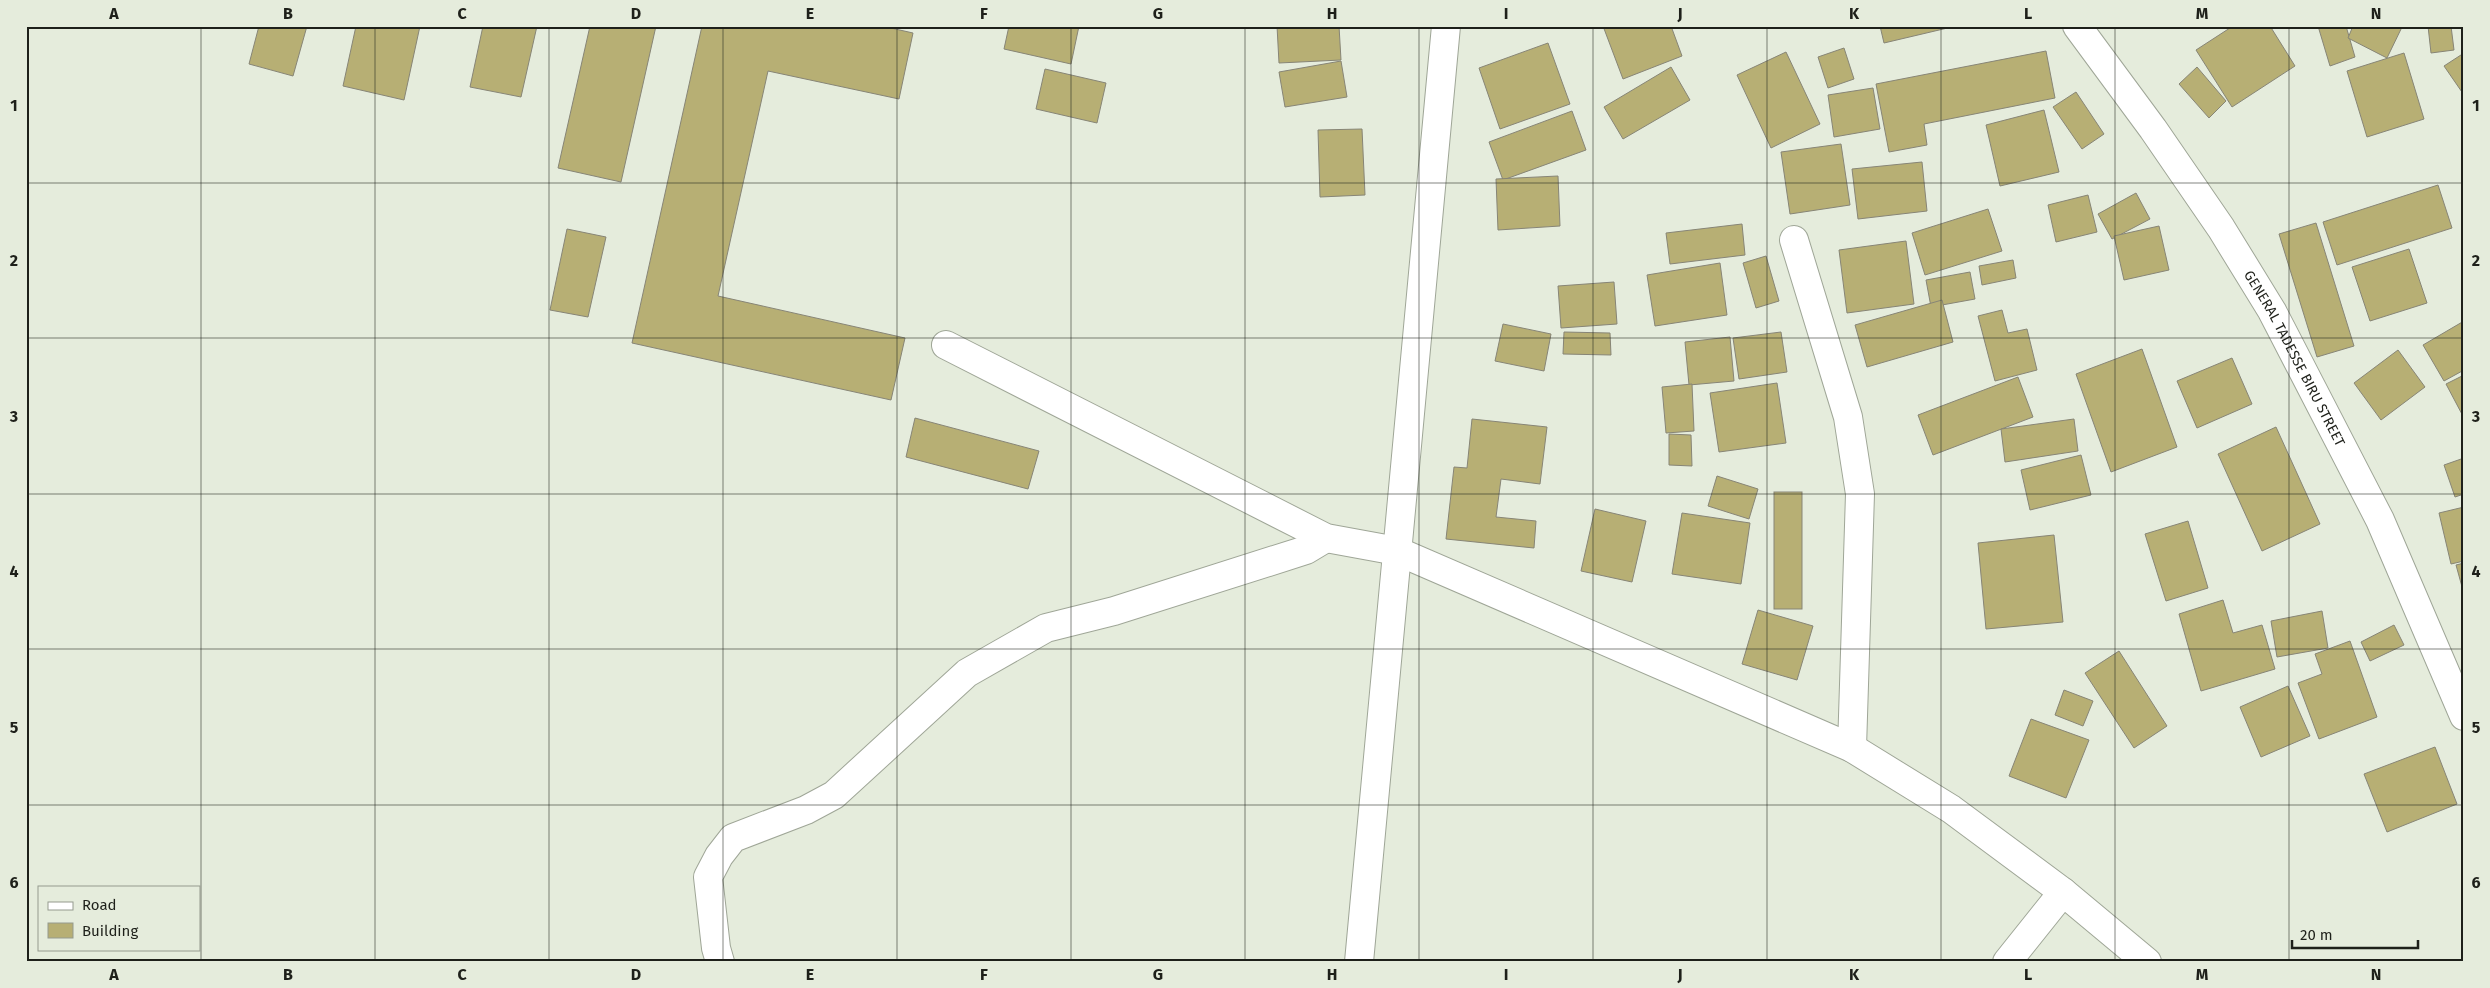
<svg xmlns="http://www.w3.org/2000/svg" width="2490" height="988" viewBox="0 0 2490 988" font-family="'Fira Sans',sans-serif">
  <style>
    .building { fill: #b7af74; stroke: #878576 }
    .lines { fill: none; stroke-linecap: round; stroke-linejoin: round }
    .minor-casing { stroke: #9fa697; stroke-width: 30 }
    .minor { stroke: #fff; stroke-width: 28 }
    .grid { fill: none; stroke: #1e201a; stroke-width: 1; stroke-opacity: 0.55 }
    .labels { text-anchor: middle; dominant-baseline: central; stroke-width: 4; stroke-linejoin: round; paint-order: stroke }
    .street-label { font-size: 14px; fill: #1e201a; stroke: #e5ecdc }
    .neatline { fill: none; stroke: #1e201a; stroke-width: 2 }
    .grid-label { font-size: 16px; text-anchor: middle; font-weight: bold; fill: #1e201a }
  </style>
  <rect width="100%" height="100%" fill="#e5ecdc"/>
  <g class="building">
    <polygon points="259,26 307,26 293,76 249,64"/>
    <polygon points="356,26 420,26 404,100 343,86"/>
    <polygon points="483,26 537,26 521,97 470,87"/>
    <polygon points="590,26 656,26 621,182 558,168"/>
    <polygon points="702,26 882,26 913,33 899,99 768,71 718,296 905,338 891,400 632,343"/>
    <polygon points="1009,26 1079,26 1071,64 1004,49"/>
    <polygon points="1277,26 1339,26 1341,60 1279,63"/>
    <polygon points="1603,26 1671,26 1682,56 1623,79"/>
    <polygon points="1880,26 1956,26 1884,43"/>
    <polygon points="2233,26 2270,26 2295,66 2232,107 2196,50"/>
    <polygon points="2318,26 2346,26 2355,57 2330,66"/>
    <polygon points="2353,26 2400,26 2402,27 2387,58 2348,38"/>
    <polygon points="2428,26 2451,26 2454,50 2431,53"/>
    <polygon points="1548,43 1570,104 1500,129 1479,68"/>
    <polygon points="1844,48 1854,79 1828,88 1818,57"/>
    <polygon points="2046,51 2055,98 1924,124 1927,145 1889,152 1876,84"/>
    <polygon points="1786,52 1820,124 1771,148 1737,75"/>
    <polygon points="2404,53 2424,119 2367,137 2347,71"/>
    <polygon points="2464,53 2464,95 2444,66"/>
    <polygon points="1341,61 1347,97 1285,107 1279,72"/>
    <polygon points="1671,67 1690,100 1623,139 1604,107"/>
    <polygon points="2197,67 2226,101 2209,118 2179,84"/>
    <polygon points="1045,69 1106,83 1097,123 1036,109"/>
    <polygon points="1873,88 1880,129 1834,137 1828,95"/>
    <polygon points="2076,92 2104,134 2082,149 2053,107"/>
    <polygon points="2044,110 2059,172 2000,186 1986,125"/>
    <polygon points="1572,111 1586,150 1503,180 1489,142"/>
    <polygon points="1362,129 1365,195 1320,197 1318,130"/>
    <polygon points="1841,144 1850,205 1790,214 1781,152"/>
    <polygon points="1922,162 1927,211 1858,219 1852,169"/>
    <polygon points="1558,176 1560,226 1498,230 1496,179"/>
    <polygon points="2438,185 2452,228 2337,265 2323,222"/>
    <polygon points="2136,193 2150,219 2112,239 2098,214"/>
    <polygon points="2088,195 2097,232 2056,242 2048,205"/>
    <polygon points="1988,209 2002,251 1925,275 1912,233"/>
    <polygon points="2316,223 2354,346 2317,357 2279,234"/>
    <polygon points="1742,224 1745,255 1670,264 1666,233"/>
    <polygon points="2159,226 2169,270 2124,280 2114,236"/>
    <polygon points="567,229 606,237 588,317 550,310"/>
    <polygon points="1906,241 1914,304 1847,313 1839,250"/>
    <polygon points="2409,249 2427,303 2370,321 2352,267"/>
    <polygon points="1766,256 1779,301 1756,308 1743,263"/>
    <polygon points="2013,260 2016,278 1982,285 1979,266"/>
    <polygon points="1720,263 1727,315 1655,326 1647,275"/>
    <polygon points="1970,272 1975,299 1931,307 1926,280"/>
    <polygon points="1614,282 1617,324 1561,328 1558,286"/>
    <polygon points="1942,300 1953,342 1867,367 1855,325"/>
    <polygon points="2002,310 2008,333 2027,329 2037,370 1995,381 1978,316"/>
    <polygon points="2464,321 2464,370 2444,381 2423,345"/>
    <polygon points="1503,324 1551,334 1544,371 1495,361"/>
    <polygon points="1564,332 1610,333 1611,355 1563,354"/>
    <polygon points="1781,332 1787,372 1739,379 1733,338"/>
    <polygon points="1730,337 1734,381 1689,385 1685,342"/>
    <polygon points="2142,349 2177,447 2111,472 2076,374"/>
    <polygon points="2398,350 2425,387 2381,420 2354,383"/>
    <polygon points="2232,358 2252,404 2197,428 2177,381"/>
    <polygon points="2464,375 2464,418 2446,384"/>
    <polygon points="2018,377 2033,417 1933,455 1918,415"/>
    <polygon points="1777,383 1786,443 1719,452 1710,393"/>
    <polygon points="1692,384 1694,431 1666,433 1662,387"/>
    <polygon points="915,418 1039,451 1028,489 906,457"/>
    <polygon points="1472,419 1547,427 1540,484 1501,479 1496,517 1536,521 1534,548 1446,539 1454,467 1467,468"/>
    <polygon points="2074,419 2078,451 2005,462 2001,429"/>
    <polygon points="2276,427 2320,524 2262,551 2218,454"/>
    <polygon points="1669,434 1691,435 1692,466 1669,465"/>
    <polygon points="2081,455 2091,495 2030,510 2021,470"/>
    <polygon points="2464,458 2464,494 2455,497 2444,465"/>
    <polygon points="1717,476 1758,489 1749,519 1708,506"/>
    <rect x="1774" y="492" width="28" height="117"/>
    <polygon points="2464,507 2464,561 2451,564 2439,513"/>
    <polygon points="1595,509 1646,521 1632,582 1581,571"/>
    <polygon points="1682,513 1750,523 1741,584 1672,574"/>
    <polygon points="2188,521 2208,588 2166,601 2145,534"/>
    <polygon points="2054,535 2063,622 1986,629 1978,543"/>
    <polygon points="2464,563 2464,594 2456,565"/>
    <polygon points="2223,600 2233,633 2262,625 2275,669 2201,691 2179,614"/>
    <polygon points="1758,610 1813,626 1797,680 1742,664"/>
    <polygon points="2322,611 2328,648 2277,657 2271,621"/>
    <polygon points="2394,625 2404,645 2370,661 2361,642"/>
    <polygon points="2350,641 2377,717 2319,739 2298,683 2322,674 2315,654"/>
    <polygon points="2119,651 2167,726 2134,748 2085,673"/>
    <polygon points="2288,686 2310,736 2261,757 2240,707"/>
    <polygon points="2064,690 2093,701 2083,726 2055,715"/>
    <polygon points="2031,719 2089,740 2066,798 2009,776"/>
    <polygon points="2435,747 2457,804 2387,832 2364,774"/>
  </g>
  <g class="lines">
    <g class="minor-casing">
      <g id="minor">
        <path id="s1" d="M2077,26L2153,129L2221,228L2272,311L2380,520L2464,716"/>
        <polyline points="1794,240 1848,417 1860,494 1852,748"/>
        <polyline points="946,345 1326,538 1397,551 1852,748 1951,809 2063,892 2147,962"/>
        <polyline points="720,962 716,948 708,877 719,856 733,838 806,810 834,795 967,673 1046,628 1114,611 1306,550 1326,538"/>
        <polyline points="1359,962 1446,26"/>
        <polyline points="2007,962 2063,892"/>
      </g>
    </g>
    <use href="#minor" class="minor"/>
  </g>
  <path class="grid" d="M201,26V962M375,26V962M549,26V962M723,26V962M897,26V962M1071,26V962M1245,26V962M1419,26V962M1593,26V962M1767,26V962M1941,26V962M2115,26V962M2289,26V962M26,183H2464M26,338H2464M26,494H2464M26,649H2464M26,805H2464"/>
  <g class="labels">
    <g class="street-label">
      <text stroke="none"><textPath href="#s1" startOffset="398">GENERAL TADESSE BIRU STREET</textPath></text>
    </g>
  </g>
  <rect width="2490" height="988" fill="none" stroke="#e5ecdc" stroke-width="55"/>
  <rect x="38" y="886" width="162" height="65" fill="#e5ecdc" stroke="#959a8e"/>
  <rect x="48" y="902" width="25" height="8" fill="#ffffff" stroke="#959a8e"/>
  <text x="82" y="910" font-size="15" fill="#1e201a">Road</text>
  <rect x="48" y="923" width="25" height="15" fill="#b7af74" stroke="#959a8e"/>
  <text x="82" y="936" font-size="15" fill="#1e201a">Building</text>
  <path d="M2292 940v8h126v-8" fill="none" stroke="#1e201a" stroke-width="2.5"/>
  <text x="2300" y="940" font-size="15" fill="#1e201a" stroke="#e5ecdc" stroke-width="4" paint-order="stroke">20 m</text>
  <rect x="28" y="28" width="2434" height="932" class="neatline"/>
  <g class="grid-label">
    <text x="114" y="19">A</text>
    <text x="288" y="19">B</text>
    <text x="462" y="19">C</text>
    <text x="636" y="19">D</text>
    <text x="810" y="19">E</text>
    <text x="984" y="19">F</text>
    <text x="1158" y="19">G</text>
    <text x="1332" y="19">H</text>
    <text x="1506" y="19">I</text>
    <text x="1680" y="19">J</text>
    <text x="1854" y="19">K</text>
    <text x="2028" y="19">L</text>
    <text x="2202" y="19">M</text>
    <text x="2376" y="19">N</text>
    <text x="14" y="111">1</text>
    <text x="2476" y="111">1</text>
    <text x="14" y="266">2</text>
    <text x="2476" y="266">2</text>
    <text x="14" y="422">3</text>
    <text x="2476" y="422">3</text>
    <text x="14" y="577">4</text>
    <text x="2476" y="577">4</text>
    <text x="14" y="733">5</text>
    <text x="2476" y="733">5</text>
    <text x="14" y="888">6</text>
    <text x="2476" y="888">6</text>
    <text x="114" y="980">A</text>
    <text x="288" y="980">B</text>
    <text x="462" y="980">C</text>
    <text x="636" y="980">D</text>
    <text x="810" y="980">E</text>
    <text x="984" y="980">F</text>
    <text x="1158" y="980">G</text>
    <text x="1332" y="980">H</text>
    <text x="1506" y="980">I</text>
    <text x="1680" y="980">J</text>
    <text x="1854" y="980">K</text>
    <text x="2028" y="980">L</text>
    <text x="2202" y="980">M</text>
    <text x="2376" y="980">N</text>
  </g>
</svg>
